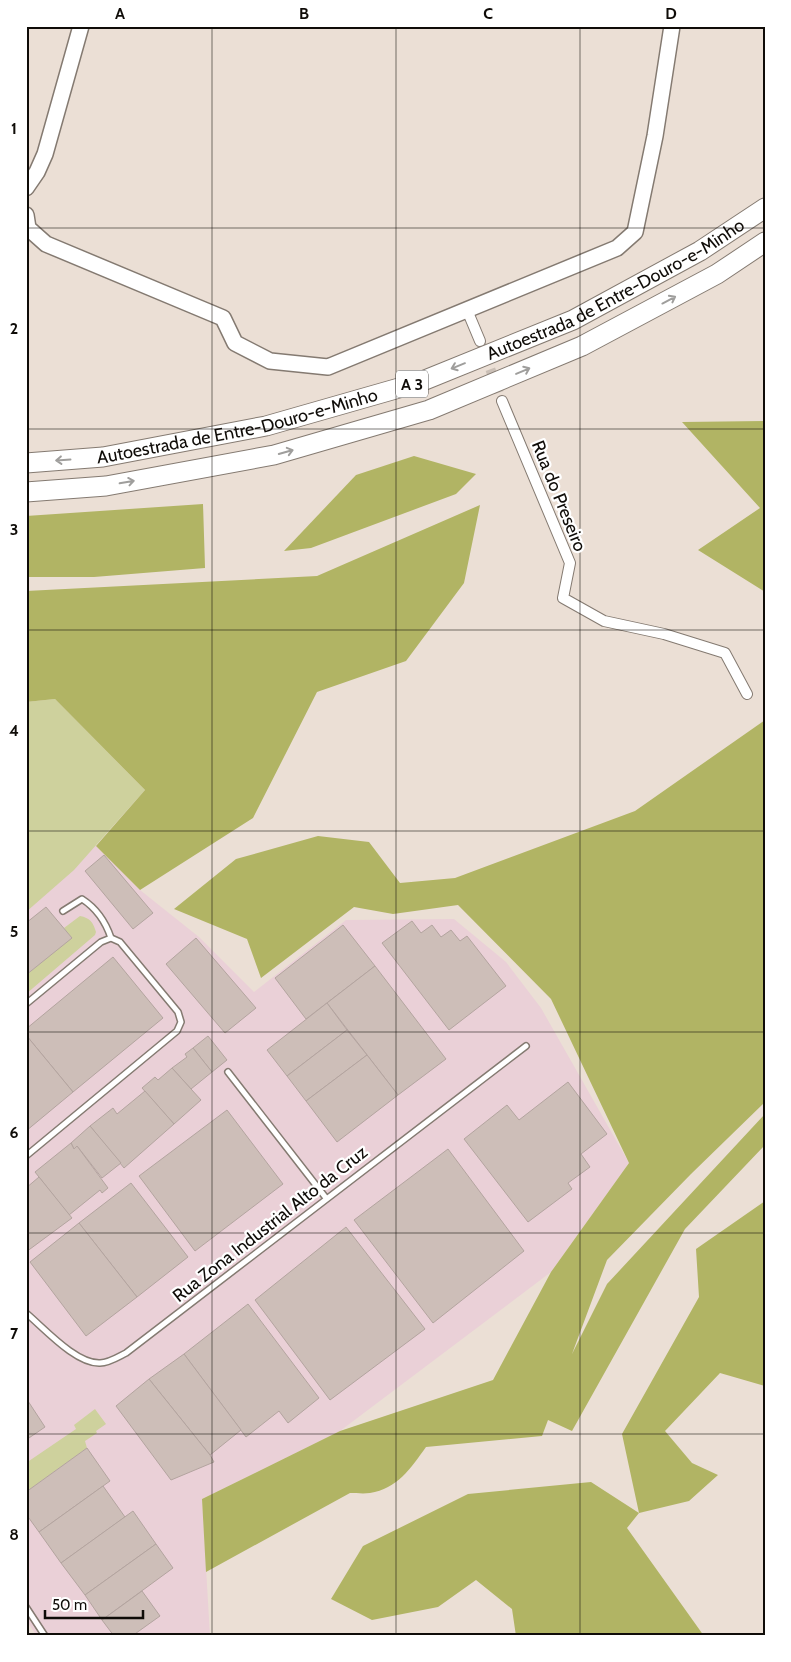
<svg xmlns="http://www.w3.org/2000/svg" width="791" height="1662" viewBox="0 0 791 1662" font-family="Cabin,sans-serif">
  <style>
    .industrial { fill: #ead0d7 }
    .green { fill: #ced19d }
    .forest { fill: #b1b464 }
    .building { fill: #cdbeb8; stroke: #b3a49f }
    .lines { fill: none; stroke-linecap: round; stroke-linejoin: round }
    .street-tunnel { stroke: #cabfb6; stroke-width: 10; stroke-dasharray: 10 5; stroke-linecap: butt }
    .lane-casing { stroke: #847a71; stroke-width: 8 }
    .street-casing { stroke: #847a71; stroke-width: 12 }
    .secondary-casing { stroke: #847a71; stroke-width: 18 }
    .highway-casing { stroke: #847a71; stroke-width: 21 }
    .lane { stroke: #fff; stroke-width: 5 }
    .street { stroke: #fff; stroke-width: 10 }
    .secondary { stroke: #fff; stroke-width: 15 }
    .highway { stroke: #fff; stroke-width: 19 }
    .oneway { stroke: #9f9e9c }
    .grid { fill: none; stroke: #0f0c08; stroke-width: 1; stroke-opacity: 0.55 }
    .labels { text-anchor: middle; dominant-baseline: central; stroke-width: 4.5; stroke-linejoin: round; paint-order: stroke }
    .shield { fill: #fff; stroke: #575552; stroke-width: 1 }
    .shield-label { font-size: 16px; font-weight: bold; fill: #0f0c08 }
    .street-label { font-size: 18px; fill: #0f0c08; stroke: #fff }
    .neatline { fill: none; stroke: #0f0c08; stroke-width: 2 }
    .grid-label { font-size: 16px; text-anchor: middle; font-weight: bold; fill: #0f0c08 }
  </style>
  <rect width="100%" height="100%" fill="#ebdfd5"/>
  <polygon class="industrial" points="26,702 96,846 140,890 199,937 254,992 346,920 454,919 506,962 541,1008 629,1163 551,1272 340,1431 202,1499 210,1636 37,1636 26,1620"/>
  <g class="green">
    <polygon points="55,699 145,790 74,870 26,912 26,702"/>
    <path d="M80,916C90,918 93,922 96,932L95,935L26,994V975L71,938L64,928Z"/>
    <polygon points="95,1409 106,1424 96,1431 97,1433 85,1441 87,1448 26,1492 26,1463 76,1429 74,1425"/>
  </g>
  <g class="forest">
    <polygon points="765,421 765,592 698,550 760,508 682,422"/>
    <polygon points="414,456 476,474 456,494 311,548 284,551 356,475"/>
    <polygon points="203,504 205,568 94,577 26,577 26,516"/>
    <polygon points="480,505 464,583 406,661 317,692 253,818 140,890 96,846 145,790 55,699 26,702 26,591 317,576"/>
    <path d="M765,720V1102L691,1174L607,1260L572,1354L607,1284L765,1114V1145L685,1229L572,1431L548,1420L542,1436L426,1447C411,1468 397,1489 370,1493C363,1494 356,1493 350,1493L206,1572L202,1499L340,1431L493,1380L551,1272L629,1163L551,999L458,905L393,914L354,907L261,978L247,939L174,909L236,859L318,836L369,842L400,883L455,878L635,811Z"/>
    <polygon points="765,1201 765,1386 720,1373 665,1431 692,1463 718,1475 689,1501 639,1513 627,1528 704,1636 516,1636 512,1609 476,1580 438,1607 372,1620 331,1599 363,1546 468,1494 591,1482 639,1513 622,1434 699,1297 696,1249"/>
  </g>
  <g class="building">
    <polygon points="104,855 153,913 133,929 85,871"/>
    <polygon points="46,907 72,938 26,975 26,923"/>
    <polygon points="412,921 421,933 432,925 441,937 451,930 460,941 467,936 506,986 449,1030 382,943"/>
    <polygon points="343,925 375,966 306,1019 275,978"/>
    <polygon points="196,938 256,1008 225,1033 166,964"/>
    <polygon points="113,957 163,1018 73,1092 26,1035 26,1029"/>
    <polygon points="375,966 446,1059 398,1095 327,1003"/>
    <polygon points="327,1003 347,1030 287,1076 267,1050"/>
    <polygon points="347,1030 367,1055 306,1101 287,1076"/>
    <polygon points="26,1035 73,1092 26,1131"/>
    <polygon points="208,1036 227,1060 212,1072 193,1048"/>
    <polygon points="193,1048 212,1072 191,1089 172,1068 187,1057 185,1054"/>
    <polygon points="367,1055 398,1095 337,1142 306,1101"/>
    <polygon points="172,1068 201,1100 174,1124 142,1088 155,1077 158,1080"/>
    <polygon points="568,1082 607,1134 581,1154 590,1167 568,1183 572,1189 528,1222 464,1139 507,1105 519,1120"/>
    <polygon points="145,1091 174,1124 124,1168 90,1126 113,1108 117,1114"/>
    <polygon points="227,1110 283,1184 195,1251 139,1176"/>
    <polygon points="90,1126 121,1163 102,1178 77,1146 74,1149 71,1143"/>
    <polygon points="71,1143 74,1149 77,1146 108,1188 102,1193 100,1190 69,1215 35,1172"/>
    <polygon points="448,1149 524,1251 433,1323 354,1220"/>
    <polygon points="39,1177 72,1218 26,1252 26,1188"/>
    <polygon points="131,1183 188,1257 137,1297 79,1223"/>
    <polygon points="79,1223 137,1297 86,1336 30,1262"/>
    <polygon points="346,1227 425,1329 330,1400 255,1300"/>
    <polygon points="248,1304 319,1398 288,1423 279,1411 246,1437 184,1354"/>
    <polygon points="184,1354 241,1430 210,1455 149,1379"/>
    <polygon points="149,1379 210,1455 214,1462 171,1480 116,1406"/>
    <polygon points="26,1398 45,1427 26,1440"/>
    <polygon points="87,1448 110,1481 39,1532 26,1514 26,1492"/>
    <polygon points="103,1486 125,1517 61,1563 39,1532"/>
    <polygon points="133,1511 156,1544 85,1595 61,1563"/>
    <polygon points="156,1544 173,1568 102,1620 85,1595"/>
    <polygon points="142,1591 160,1616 132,1636 114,1636 102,1620"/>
  </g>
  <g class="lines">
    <polyline class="street-tunnel" points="480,341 502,401"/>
    <g class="lane-casing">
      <g id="lane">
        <path d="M63,911L82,899C96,908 106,923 111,938"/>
        <polyline points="26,1004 101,942 111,938 120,942 178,1012 181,1022 177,1031 26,1156"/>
        <polyline points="228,1072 326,1198"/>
        <path d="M26,1313C45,1329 76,1364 100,1363C109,1363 118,1357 126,1353L526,1046"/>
        <polyline points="26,1607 45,1636"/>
      </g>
    </g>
    <g class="street-casing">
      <g id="street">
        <polyline points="467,310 480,341"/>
        <polyline points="502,401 570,563 563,598 604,621 664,634 725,653 747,694"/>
      </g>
    </g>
    <g class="secondary-casing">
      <g id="secondary">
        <polyline points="26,188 37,172 45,154 81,26"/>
        <polyline points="26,215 28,228 46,244 223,318 235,343 270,361 328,367 617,248 635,232 655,136 672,26"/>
      </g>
    </g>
    <g class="highway-casing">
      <g id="highway">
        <path id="s1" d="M26,463L103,457L266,426L420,382L573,320L700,251L765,208"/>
        <polyline points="26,492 106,486 274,455 429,410 582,346 717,274 765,242"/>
      </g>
    </g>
    <use href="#lane" class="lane"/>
    <use href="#street" class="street"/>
    <use href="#secondary" class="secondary"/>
    <use href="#highway" class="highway"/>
  </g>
  <defs><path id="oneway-shaft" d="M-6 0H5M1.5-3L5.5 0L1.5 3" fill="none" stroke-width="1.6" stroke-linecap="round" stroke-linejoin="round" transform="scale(1.25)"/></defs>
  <g class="oneway">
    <use href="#oneway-shaft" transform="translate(669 300) rotate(-28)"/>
    <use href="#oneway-shaft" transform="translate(458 366) rotate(158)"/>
    <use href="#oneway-shaft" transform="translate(523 371) rotate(-23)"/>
    <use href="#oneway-shaft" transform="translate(286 452) rotate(-16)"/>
    <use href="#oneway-shaft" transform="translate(63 460) rotate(176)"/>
    <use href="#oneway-shaft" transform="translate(127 482) rotate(-10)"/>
  </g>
  <path class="grid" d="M212,26V1636M396,26V1636M580,26V1636M26,228H765M26,429H765M26,630H765M26,831H765M26,1032H765M26,1233H765M26,1434H765"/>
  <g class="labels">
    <rect class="shield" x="396" y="370.5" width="32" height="27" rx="4"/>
    <g class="shield-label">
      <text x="412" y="384">A 3</text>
    </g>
    <g class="street-label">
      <text stroke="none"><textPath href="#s1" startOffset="620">Autoestrada de Entre-Douro-e-Minho</textPath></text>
      <text stroke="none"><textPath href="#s1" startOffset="215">Autoestrada de Entre-Douro-e-Minho</textPath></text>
      <text transform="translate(559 496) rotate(68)">Rua do Preseiro</text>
      <text transform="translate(270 1224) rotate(-38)">Rua Zona Industrial Alto da Cruz</text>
    </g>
  </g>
  <rect width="791" height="1662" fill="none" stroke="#ffffff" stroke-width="55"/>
  <path d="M45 1610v8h98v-8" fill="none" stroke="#0f0c08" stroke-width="2.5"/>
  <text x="52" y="1610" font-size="15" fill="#0f0c08" stroke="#ffffff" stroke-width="4" paint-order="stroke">50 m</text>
  <rect x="28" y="28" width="736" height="1606" class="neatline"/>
  <g class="grid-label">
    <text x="120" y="19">A</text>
    <text x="304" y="19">B</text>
    <text x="488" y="19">C</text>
    <text x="671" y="19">D</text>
    <text x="14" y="134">1</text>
    <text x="14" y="334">2</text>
    <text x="14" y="535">3</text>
    <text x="14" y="736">4</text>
    <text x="14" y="937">5</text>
    <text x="14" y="1138">6</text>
    <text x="14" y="1339">7</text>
    <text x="14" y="1540">8</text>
  </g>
</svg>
